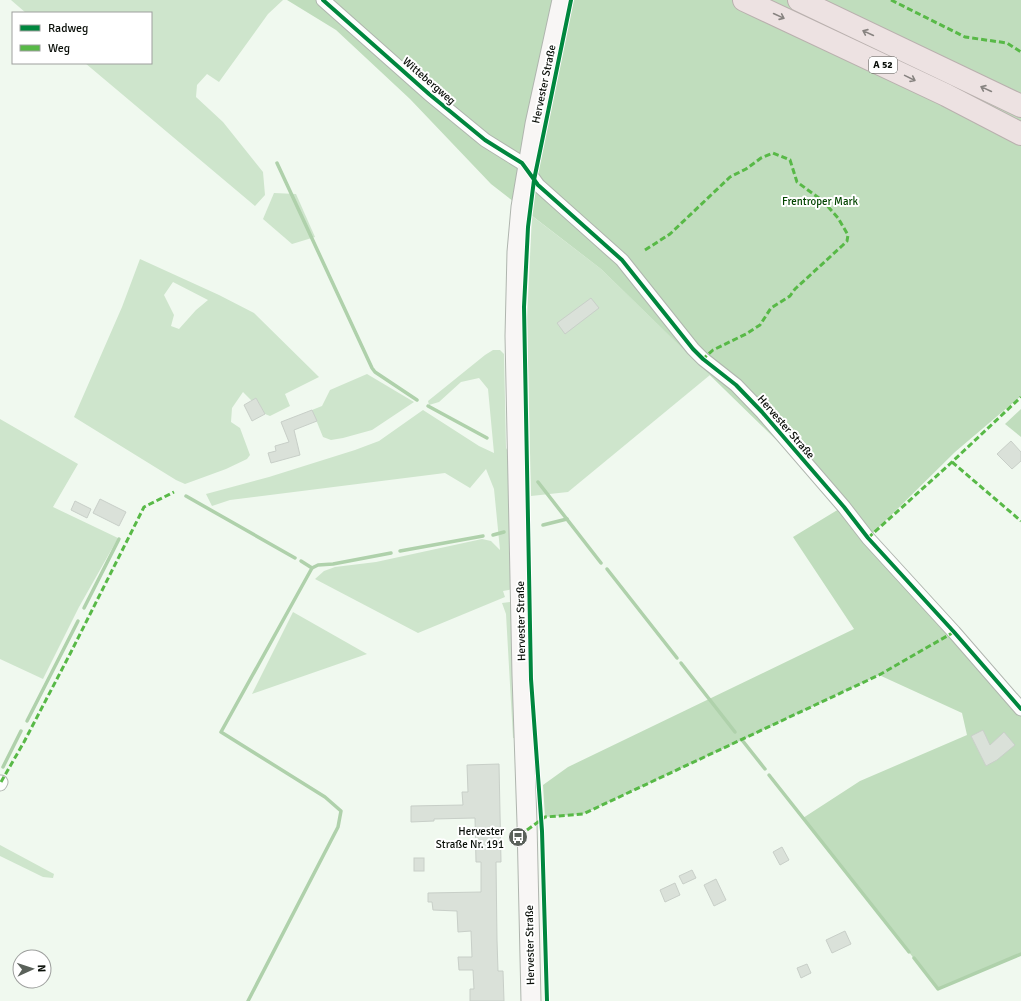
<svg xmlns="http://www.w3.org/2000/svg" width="1021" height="1001" viewBox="0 0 1021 1001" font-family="Signika,sans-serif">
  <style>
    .green { fill: #cee5cc; fill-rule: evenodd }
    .forest { fill: #c0ddbd }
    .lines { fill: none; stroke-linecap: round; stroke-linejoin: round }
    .stream { stroke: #afd1ab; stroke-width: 3.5 }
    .building { fill: #dae1d9; stroke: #c8cfc8 }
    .street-casing { stroke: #afb5ae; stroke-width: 15 }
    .secondary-casing { stroke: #afb5ae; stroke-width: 21 }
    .highway-casing { stroke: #b9b0ae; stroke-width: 24 }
    .street { stroke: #fdfefd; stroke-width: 13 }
    .secondary { stroke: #f8f6f5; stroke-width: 19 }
    .highway { stroke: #ede2e2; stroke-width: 22 }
    .quiet { stroke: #58b947; stroke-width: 3; stroke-dasharray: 6 3; stroke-linecap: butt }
    .cycleway-casing { stroke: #fff; stroke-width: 6 }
    .cycleway { stroke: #00873e; stroke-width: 4 }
    .oneway { stroke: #878380 }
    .labels { text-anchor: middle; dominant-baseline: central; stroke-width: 4; stroke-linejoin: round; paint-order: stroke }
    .shield { fill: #fff; stroke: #545753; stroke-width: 1 }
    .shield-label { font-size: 10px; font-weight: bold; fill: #0a0f09 }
    .street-label { font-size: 11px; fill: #0a0f09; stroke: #fff }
    .park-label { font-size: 11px; fill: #034500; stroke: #fff }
    .poi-label { font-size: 11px; fill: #0a0f09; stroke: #fff; text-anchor: end }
  </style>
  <rect width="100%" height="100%" fill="#f0f9ef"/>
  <g class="green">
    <polygon points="11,0 283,0 268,14 219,82 207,74 197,85 196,97 223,122 263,172 265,195 255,206 85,63 151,63 151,13 26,13"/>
    <polygon points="274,193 296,194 315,237 292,244 263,219"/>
    <polygon points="532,216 601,269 710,375 568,492 531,496 527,319"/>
    <path d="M140,259L219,295L254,313L319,377L285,394L290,406L270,416L265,414L256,398L252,401L243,392L232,408L231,422L240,428L250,455L247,459L226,469L185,484L176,480L74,417L122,307ZM173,282L208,300L196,310L179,329L171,326L174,315L164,295Z"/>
    <polygon points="493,350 500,350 504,354 506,448 511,456 514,589 503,591 505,597 418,633 315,579 324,571 335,567 376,562 482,539 491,541 500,550 494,489 486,469 470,488 445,473 230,500 212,506 206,494 269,477 355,450 379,441 423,410 479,446 494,453 488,389 479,378 461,382 439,402 429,405 428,401 485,355"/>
    <polygon points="367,374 414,402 372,430 343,438 331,440 323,437 312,410 322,406 330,390"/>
    <polygon points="0,419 78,464 53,507 118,538 79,607 43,679 0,659"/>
    <polygon points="510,602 514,610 516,738 513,738 506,614 502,603"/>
    <polygon points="293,612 367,654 252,694"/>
    <polygon points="0,845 54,874 53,878 43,877 0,856"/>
  </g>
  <g class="forest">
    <polygon points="287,0 1021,0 1021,396 955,452 868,538 1021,709 1021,954 938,989 803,818 860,781 967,735 962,713 879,675 742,740 583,814 545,817 543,785 568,767 854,629 793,537 844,506 601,269 491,184 410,99 336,30"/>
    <polygon points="1021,409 1021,437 1005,424"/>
  </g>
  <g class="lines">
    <g class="stream">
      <polyline points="277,163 372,368 375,372 417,400"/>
      <polyline points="428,406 487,438"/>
      <polyline points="538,482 601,563"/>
      <polyline points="186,496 295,558"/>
      <polyline points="543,525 567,519"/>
      <polyline points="493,535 504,532"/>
      <polyline points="400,551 483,536"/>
      <polyline points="301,561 312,568"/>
      <polyline points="607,569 677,658"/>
      <polyline points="84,608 119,539"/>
      <polyline points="681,663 735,732"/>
      <polyline points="27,721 78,621"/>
      <polyline points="742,740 765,769"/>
      <polyline points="3,767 21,731"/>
      <polyline points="769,775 909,952"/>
      <polyline points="914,958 938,989 1021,954"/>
      <polyline points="248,1001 338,827 341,811 325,797 221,732 312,568 318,565 333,564 391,553"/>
    </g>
  </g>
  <g class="building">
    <polygon points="591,298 599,308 565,334 557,323"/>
    <polygon points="256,398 265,414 252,421 244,405"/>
    <polygon points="312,410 317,421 294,430 300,455 271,463 268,453 276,451 275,446 289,442 281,422"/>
    <polygon points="1011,441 1021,452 1021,461 1012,469 997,454"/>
    <polygon points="100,499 126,512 119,526 93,513"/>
    <polygon points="75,501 91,509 87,518 71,510"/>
    <polygon points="983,730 990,745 1004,732 1015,745 997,760 986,766 971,736"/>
    <polygon points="499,764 501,862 496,862 497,940 498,971 503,971 504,1001 470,1001 470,989 474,989 473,970 459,970 458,957 472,957 471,931 458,932 457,911 433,910 432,902 428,902 428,893 481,892 481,862 476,862 475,818 434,819 434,821 411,822 411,806 463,805 462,792 468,792 467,765"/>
    <polygon points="782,847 789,860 780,865 773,852"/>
    <rect x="414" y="858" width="10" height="13"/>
    <polygon points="692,870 696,878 683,884 679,876"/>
    <polygon points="716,879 726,900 714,906 704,885"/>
    <polygon points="675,883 680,895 665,902 660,890"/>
    <polygon points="845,931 851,944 832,953 826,940"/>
    <polygon points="807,964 811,973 801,978 797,968"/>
  </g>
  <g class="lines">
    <g class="street-casing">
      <g id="street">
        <polyline points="323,0 429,94 485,140 522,163 538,185 622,260 693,349 703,359 736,385 762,412 844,507 868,538 954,632 1021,709"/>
        <polyline points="0,784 1,782"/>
      </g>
    </g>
    <g class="secondary-casing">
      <polyline id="secondary" points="531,1001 527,823 522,675 515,336 517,252 521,207 535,124 562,0"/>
    </g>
    <g class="highway-casing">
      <g id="highway">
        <polyline points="744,0 946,95 1021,134"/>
        <polyline points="799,0 1021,106"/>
      </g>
    </g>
    <use href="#street" class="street"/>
    <use href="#secondary" class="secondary"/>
    <use href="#highway" class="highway"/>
    <g class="quiet">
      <polyline points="891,0 965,37 1007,43 1021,52"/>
      <polyline points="645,250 670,234 730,177 746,169 761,158 773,153 790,160 797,182 823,201 838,218 848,235 847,241 843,245 795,289 790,296 771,308 760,325 746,334 713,350 703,359"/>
      <polyline points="952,462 1021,521"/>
      <polyline points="868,538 952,462 1021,397"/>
      <polyline points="1,782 24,742 71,652 144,507 174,492"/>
      <polyline points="527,830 545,817 583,814 879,675 954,632"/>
    </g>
    <g class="cycleway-casing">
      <g id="cycleway">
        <polyline points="323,0 429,94 485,140 522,163 538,185 622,260 693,349 703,359 736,385 762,412 844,507 868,538 954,632 1021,709"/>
        <polyline points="547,1001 542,831 531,679 524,307 528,227 534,180 571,0"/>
      </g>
    </g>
    <use href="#cycleway" class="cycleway"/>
  </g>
  <defs><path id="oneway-shaft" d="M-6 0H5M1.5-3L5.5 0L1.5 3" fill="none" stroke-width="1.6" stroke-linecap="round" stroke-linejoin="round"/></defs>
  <g class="oneway">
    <use href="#oneway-shaft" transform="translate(779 16) rotate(25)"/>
    <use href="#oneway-shaft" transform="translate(868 33) rotate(-155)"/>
    <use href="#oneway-shaft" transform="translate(910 78) rotate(26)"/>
    <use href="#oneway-shaft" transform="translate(986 89) rotate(-155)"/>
  </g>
  <defs>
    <g id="bus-disc" transform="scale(1)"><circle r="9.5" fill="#5a615a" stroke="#fff"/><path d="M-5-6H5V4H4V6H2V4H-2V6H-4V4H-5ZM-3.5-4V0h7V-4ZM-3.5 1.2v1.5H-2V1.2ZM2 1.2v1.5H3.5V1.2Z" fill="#fff"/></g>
  </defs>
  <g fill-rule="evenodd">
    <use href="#bus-disc" x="518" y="837"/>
  </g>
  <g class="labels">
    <rect class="shield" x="869" y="57" width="28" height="16" rx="3"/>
    <g class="shield-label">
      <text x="883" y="65">A 52</text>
    </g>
    <g class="street-label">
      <text transform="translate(429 81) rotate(41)">Wittebergweg</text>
      <text transform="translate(544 84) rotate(-78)">Hervester Straße</text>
      <text transform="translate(786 427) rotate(49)">Hervester Straße</text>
      <text transform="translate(521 621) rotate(-91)">Hervester Straße</text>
      <text transform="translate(530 945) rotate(-91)">Hervester Straße</text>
    </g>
    <g class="park-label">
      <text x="820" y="201">Frentroper Mark</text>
    </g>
    <g class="poi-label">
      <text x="504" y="831">Hervester<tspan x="504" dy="13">Straße Nr. 191</tspan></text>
    </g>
  </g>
  <rect x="12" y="12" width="140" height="52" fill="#ffffff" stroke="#9d9f9d"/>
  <rect x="20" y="25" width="20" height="6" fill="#00873e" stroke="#9d9f9d"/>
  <text x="48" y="32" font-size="12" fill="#0a0f09">Radweg</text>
  <rect x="20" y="45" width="20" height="6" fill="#58b947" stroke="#9d9f9d"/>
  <text x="48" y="52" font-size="12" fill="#0a0f09">Weg</text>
  <g transform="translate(32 969) rotate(87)"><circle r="19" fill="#ffffff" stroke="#9d9f9d"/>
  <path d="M0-3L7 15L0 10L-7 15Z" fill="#5a615a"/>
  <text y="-6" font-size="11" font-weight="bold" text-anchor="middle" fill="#0a0f09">N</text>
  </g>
</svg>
